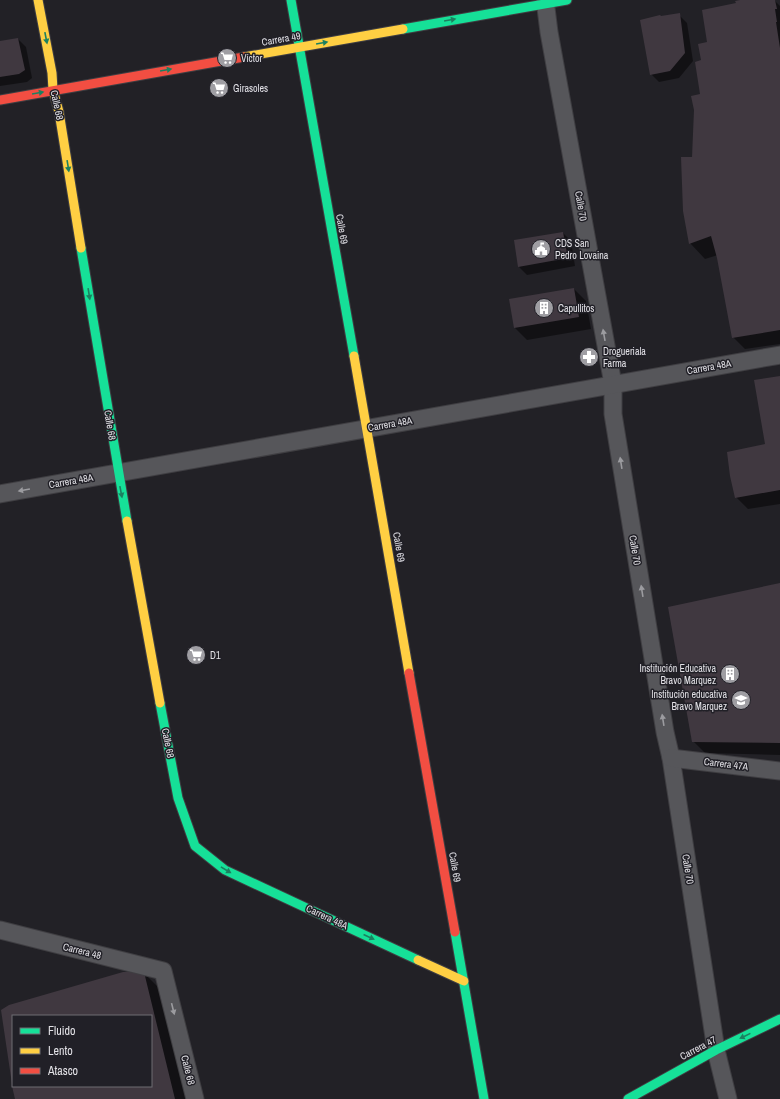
<svg xmlns="http://www.w3.org/2000/svg" width="780" height="1099" viewBox="0 0 780 1099" font-family="'Archivo Narrow',sans-serif">
  <style>
    .shadow { fill: #0007 }
    .building { fill: #403840 }
    .lines { fill: none; stroke-linecap: round; stroke-linejoin: round }
    .street-casing { stroke: #3f3e42; stroke-width: 19 }
    .fast-casing { stroke: #3f3e42; stroke-width: 11 }
    .slow-casing { stroke: #3f3e42; stroke-width: 11 }
    .jam-casing { stroke: #3f3e42; stroke-width: 11 }
    .street { stroke: #56565a; stroke-width: 17 }
    .fast { stroke: #16e098; stroke-width: 9 }
    .slow { stroke: #ffcf43; stroke-width: 9 }
    .jam { stroke: #f24e42; stroke-width: 9 }
    .oneway { fill: #1c8060 }
    .oneway2 { fill: #9c9ca0 }
    .labels { text-anchor: middle; dominant-baseline: central; stroke-width: 3; stroke-linejoin: round; paint-order: stroke }
    .street-label { font-size: 10px; fill: #e2e1e6; stroke: #212027 }
    .poi-label { font-size: 10px; fill: #e2e1e6; stroke: #212027; text-anchor: start }
  </style>
  <rect width="100%" height="100%" fill="#222126"/>
  <g class="shadow">
    <polygon points="745,0 774,0 780,6 780,344 745,349 733,337 718,255 705,259 690,243 692,158 701,95 702,61 708,43 737,4"/>
    <polygon points="679,15 687,23 693,61 679,78 659,82 651,74"/>
    <polygon points="18,39 26,47 32,78 27,82 0,86 0,42"/>
    <polygon points="563,233 571,241 575,266 527,275 519,267"/>
    <polygon points="574,289 586,301 591,329 527,340 515,328 510,300"/>
    <polygon points="780,377 780,504 748,509 736,497 767,445"/>
    <polygon points="780,584 780,755 705,753 693,741"/>
    <polygon points="144,973 159,988 186,1099 16,1099 13,1086 151,1086 151,1016 13,1016 13,1083 2,1011"/>
  </g>
  <g class="building">
    <polygon points="740,0 775,0 777,9 775,9 777,22 776,22 780,48 780,330 732,338 717,258 711,236 689,244 683,211 681,157 692,157 694,110 691,96 700,94 695,62 701,60 698,44 707,42 702,10 736,3 735,1"/>
    <polygon points="680,13 685,53 670,71 650,75 640,20 660,15 661,16"/>
    <polygon points="18,38 25,70 19,74 0,77 0,41"/>
    <polygon points="563,232 568,258 518,267 514,240"/>
    <polygon points="574,288 579,317 514,328 509,299"/>
    <polygon points="780,376 780,490 735,498 730,476 727,452 765,444 754,380"/>
    <polygon points="780,583 780,743 692,742 668,607"/>
    <polygon points="123,972 144,972 175,1099 15,1099 12,1086 151,1086 151,1016 13,1016 12,1084 1,1010 9,1005"/>
  </g>
  <g class="lines">
    <g class="street-casing">
      <g id="street">
        <polyline points="545,0 549,32 613,384 613,414 665,732 671,758 716,1050 728,1099"/>
        <polyline points="0,494 780,355"/>
        <polyline points="671,758 780,771"/>
        <polyline points="0,930 163,971 195,1099"/>
      </g>
    </g>
    <g class="fast-casing">
      <g id="fast">
        <polyline points="291,0 354,356"/>
        <polyline points="403,29 567,0"/>
        <polyline points="81,248 127,521"/>
        <polyline points="160,703 178,798 195,846 225,870 418,960"/>
        <polyline points="455,932 484,1099"/>
        <polyline points="628,1099 716,1050 780,1019"/>
      </g>
    </g>
    <g class="slow-casing">
      <g id="slow">
        <polyline points="38,0 52,73 53,90 59,112 81,248"/>
        <polyline points="244,57 403,29"/>
        <polyline points="354,356 409,673"/>
        <polyline points="127,521 160,703"/>
        <polyline points="418,960 464,981"/>
      </g>
    </g>
    <g class="jam-casing">
      <g id="jam">
        <polyline points="0,100 244,57"/>
        <polyline points="409,673 455,932"/>
      </g>
    </g>
    <use href="#street" class="street"/>
    <use href="#fast" class="fast"/>
    <use href="#slow" class="slow"/>
    <use href="#jam" class="jam"/>
  </g>
  <defs><path id="oneway-solid" d="M-6-.8H1V-3.2L6.5 0L1 3.2V.8H-6Z"/></defs>
  <g class="oneway">
    <use href="#oneway-solid" transform="translate(450 20) rotate(-10)"/>
    <use href="#oneway-solid" transform="translate(46 38) rotate(79)"/>
    <use href="#oneway-solid" transform="translate(322 43) rotate(-10)"/>
    <use href="#oneway-solid" transform="translate(166 70) rotate(-10)"/>
    <use href="#oneway-solid" transform="translate(38 93) rotate(-10)"/>
    <use href="#oneway-solid" transform="translate(68 166) rotate(81)"/>
    <use href="#oneway-solid" transform="translate(89 294) rotate(81)"/>
    <use href="#oneway-solid" transform="translate(121 492) rotate(79)"/>
    <use href="#oneway-solid" transform="translate(226 870) rotate(31)"/>
    <use href="#oneway-solid" transform="translate(369 937) rotate(25)"/>
    <use href="#oneway-solid" transform="translate(745 1036) rotate(154)"/>
  </g>
  <g class="oneway2">
    <use href="#oneway-solid" transform="translate(604 335) rotate(-100)"/>
    <use href="#oneway-solid" transform="translate(621 463) rotate(-99)"/>
    <use href="#oneway-solid" transform="translate(24 490) rotate(170)"/>
    <use href="#oneway-solid" transform="translate(642 591) rotate(-99)"/>
    <use href="#oneway-solid" transform="translate(663 720) rotate(-99)"/>
    <use href="#oneway-solid" transform="translate(173 1009) rotate(76)"/>
  </g>
  <defs>
    <g id="supermarket-disc" transform="scale(1)"><circle r="9.5" fill="#9f9ea3" stroke="#212027"/><path d="M-6-5.5h2.5l.6 2H6L4.5 2H-2.5L-4.4-4H-6ZM-1.5 3.2a1.3 1.3 0 1 0 .1 0ZM3 3.2a1.3 1.3 0 1 0 .1 0Z" fill="#fff"/></g>
    <g id="civic-disc" transform="scale(1)"><circle r="9.5" fill="#9f9ea3" stroke="#212027"/><path d="M-.6-6.5H3V-4.5H.6V-3L4-1V1h2V6H-6V1h2V-1L-.6-3ZM-1.2 2.5V6h2.4V2.5Z" fill="#fff"/></g>
    <g id="building-disc" transform="scale(1)"><circle r="9.5" fill="#9f9ea3" stroke="#212027"/><path d="M-4-6H4V6H1V3H-1V6H-4ZM-2.5-4.3h1.7v1.8h-1.7ZM.8-4.3h1.7v1.8H.8ZM-2.5-1h1.7V.8h-1.7ZM.8-1h1.7V.8H.8Z" fill="#fff"/></g>
    <g id="pharmacy-disc" transform="scale(1)"><circle r="9.5" fill="#9f9ea3" stroke="#212027"/><path d="M-2-6h4v4h4v4h-4v4h-4v-4h-4v-4h4Z" fill="#fff"/></g>
    <g id="school-disc" transform="scale(1)"><circle r="9.5" fill="#9f9ea3" stroke="#212027"/><path d="M0-5L7-2L0 1L-7-2ZM-4 1L0 2.5L4 1V4Q0 6-4 4Z" fill="#fff"/></g>
  </defs>
  <g fill-rule="evenodd">
    <use href="#supermarket-disc" x="227" y="58"/>
    <use href="#supermarket-disc" x="219" y="88"/>
    <use href="#civic-disc" x="541" y="249"/>
    <use href="#building-disc" x="544" y="308"/>
    <use href="#pharmacy-disc" x="589" y="357"/>
    <use href="#supermarket-disc" x="196" y="655"/>
    <use href="#building-disc" x="730" y="674"/>
    <use href="#school-disc" x="741" y="700"/>
  </g>
  <g class="labels">
    <g class="street-label">
      <text transform="translate(281 39) rotate(-10)">Carrera 49</text>
      <text transform="translate(57 105) rotate(78)">Calle 68</text>
      <text transform="translate(581 206) rotate(80)">Calle 70</text>
      <text transform="translate(342 229) rotate(80)">Calle 69</text>
      <text transform="translate(709 367) rotate(-10)">Carrera 48A</text>
      <text transform="translate(390 424) rotate(-10)">Carrera 48A</text>
      <text transform="translate(110 425) rotate(81)">Calle 68</text>
      <text transform="translate(71 481) rotate(-10)">Carrera 48A</text>
      <text transform="translate(399 547) rotate(80)">Calle 69</text>
      <text transform="translate(635 550) rotate(81)">Calle 70</text>
      <text transform="translate(168 743) rotate(79)">Calle 68</text>
      <text transform="translate(726 764) rotate(7)">Carrera 47A</text>
      <text transform="translate(455 867) rotate(80)">Calle 69</text>
      <text transform="translate(688 869) rotate(81)">Calle 70</text>
      <text transform="translate(327 917) rotate(25)">Carrera 48A</text>
      <text transform="translate(82 951) rotate(14)">Carrera 48</text>
      <text transform="translate(698 1048) rotate(-28)">Carrera 47</text>
      <text transform="translate(188 1070) rotate(76)">Calle 68</text>
    </g>
    <g class="poi-label">
      <text x="241" y="58">Víctor</text>
      <text x="233" y="88">Girasoles</text>
      <text x="555" y="243">CDS San<tspan x="555" dy="12">Pedro Lovaina</tspan></text>
      <text x="558" y="308">Capullitos</text>
      <text x="603" y="351">Drogueriala<tspan x="603" dy="12">Farma</tspan></text>
      <text x="210" y="655">D1</text>
      <text x="716" y="668" text-anchor="end">Institución Educativa<tspan x="716" dy="12">Bravo Marquez</tspan></text>
      <text x="727" y="694" text-anchor="end">Institución educativa<tspan x="727" dy="12">Bravo Marquez</tspan></text>
    </g>
  </g>
  <rect x="12" y="1015" width="140" height="72" fill="#212027" stroke="#6e6d73"/>
  <rect x="20" y="1028" width="20" height="6" fill="#16e098" stroke="#6e6d73"/>
  <text x="48" y="1035" font-size="12" fill="#e2e1e6">Fluido</text>
  <rect x="20" y="1048" width="20" height="6" fill="#ffcf43" stroke="#6e6d73"/>
  <text x="48" y="1055" font-size="12" fill="#e2e1e6">Lento</text>
  <rect x="20" y="1068" width="20" height="6" fill="#f24e42" stroke="#6e6d73"/>
  <text x="48" y="1075" font-size="12" fill="#e2e1e6">Atasco</text>
</svg>
